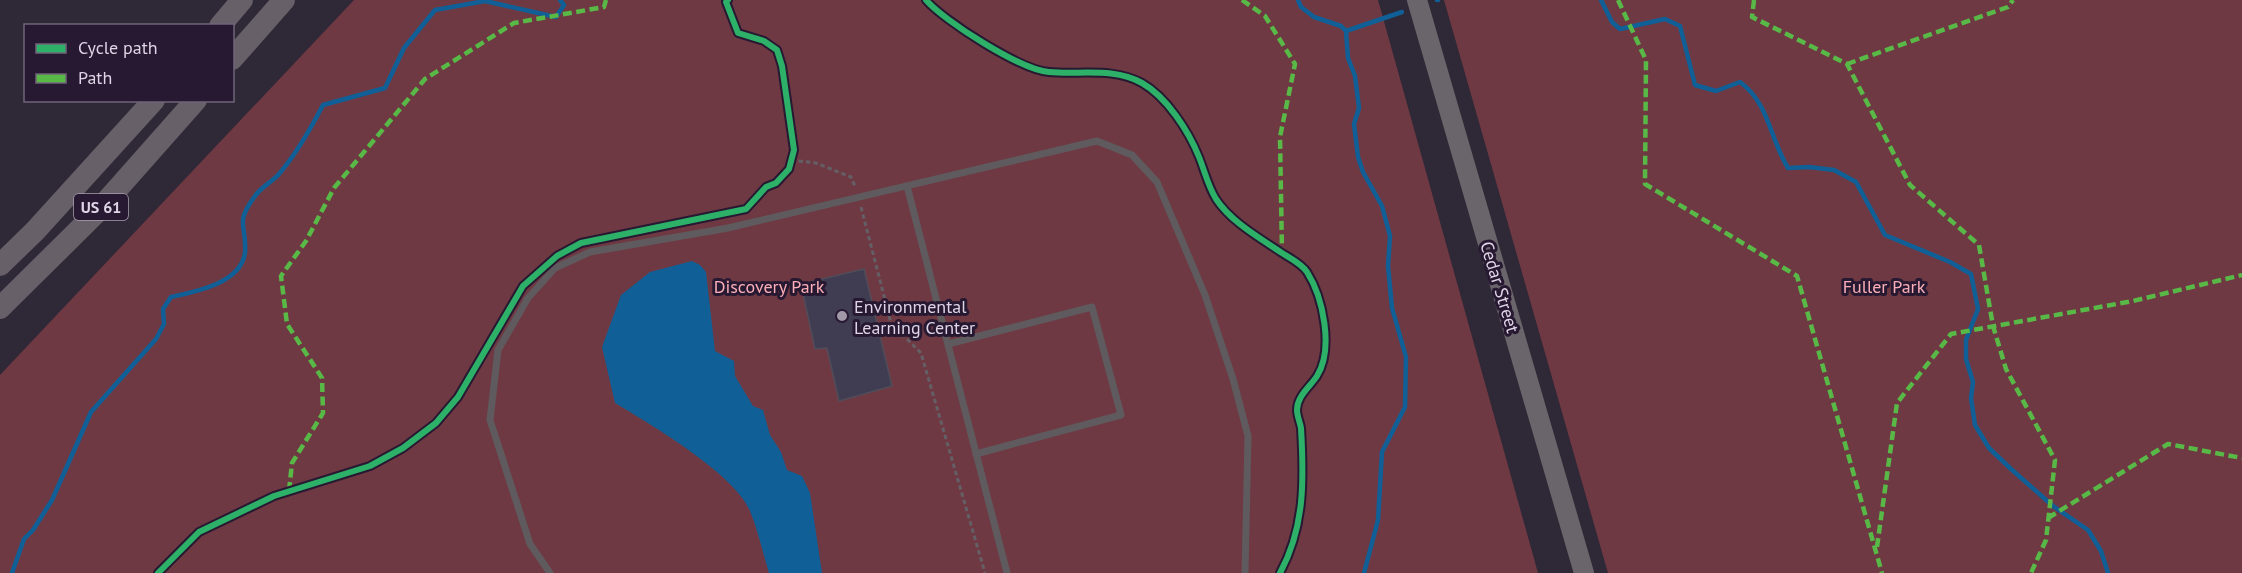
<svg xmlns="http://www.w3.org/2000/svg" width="2242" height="573" viewBox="0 0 2242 573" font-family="'PT Sans',sans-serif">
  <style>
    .green { fill: #6f3943 }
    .water { fill: #106097 }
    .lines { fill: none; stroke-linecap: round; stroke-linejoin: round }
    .stream { stroke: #106097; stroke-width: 4.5 }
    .building { fill: #403d52; stroke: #504d5a; stroke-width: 1.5 }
    .path { stroke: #645f65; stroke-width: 3; stroke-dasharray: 4.5 3; stroke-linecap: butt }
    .service { stroke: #5f5a5e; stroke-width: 7 }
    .secondary { stroke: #6a656a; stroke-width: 20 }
    .trunk { stroke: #686068; stroke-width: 22 }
    .quiet { stroke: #58b947; stroke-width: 4.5; stroke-dasharray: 9 4.5; stroke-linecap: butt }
    .cycleway-casing { stroke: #271932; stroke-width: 10 }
    .cycleway { stroke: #2db169; stroke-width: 6 }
    .poi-dot { fill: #a198a8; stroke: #271932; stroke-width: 2 }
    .labels { text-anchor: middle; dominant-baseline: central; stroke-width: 6; stroke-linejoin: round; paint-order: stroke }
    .shield { fill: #271932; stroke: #a79db0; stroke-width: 1.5 }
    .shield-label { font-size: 16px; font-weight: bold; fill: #ded5e6 }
    .park-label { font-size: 18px; fill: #fcafb7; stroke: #271932 }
    .street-label { font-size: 18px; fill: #ded5e6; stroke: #271932 }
    .poi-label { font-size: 18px; fill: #ded5e6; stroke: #271932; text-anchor: start }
  </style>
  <rect width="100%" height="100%" fill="#2f2836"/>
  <g class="green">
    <polygon points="354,0 1378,0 1538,573 0,573 0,375"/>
    <polygon points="1444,0 2242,0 2242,573 1608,573"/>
  </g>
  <path class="water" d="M692,261L700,265L706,272L715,351L734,361L735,376L753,406L763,410L770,435L781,452L787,470L802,476L810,493L822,573H769C763,553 758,531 750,511C735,474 650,424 615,403L602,347L621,295L650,272Z"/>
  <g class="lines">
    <g class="stream">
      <polyline points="1298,0 1301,7 1314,17 1341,26 1346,31 1348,58 1355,76 1359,108 1354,124 1358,157 1363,172 1382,206 1390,236 1388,266 1392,308 1406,357 1405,407 1382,452 1378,520 1364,573"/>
      <polyline points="1437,0 1438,0"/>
      <path d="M1601,0L1612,22L1620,29L1665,19L1680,26L1695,85L1716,91L1740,82C1769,103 1770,139 1788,168L1809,167L1834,170L1856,182L1885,235L1950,262L1971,274L1978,309L1966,340V359L1973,382L1971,398L1975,425L1989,448L2011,469L2053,506L2088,530L2101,551L2108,573"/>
      <polyline points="1346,31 1402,12"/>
      <path d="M12,573L24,539L33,530L52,500L91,412L156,339L164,324L163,309L171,297C195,292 242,283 245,252C247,224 234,224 255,196C261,187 272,182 279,174C297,153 310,130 323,105L385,88L404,48L435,10L485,1L556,17L564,5L560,0"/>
    </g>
  </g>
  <polygon class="building" points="864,269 892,386 839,401 827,348 815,349 801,284"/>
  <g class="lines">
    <g class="path">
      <polyline points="791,160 816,163 851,177 855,186"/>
      <polyline points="861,207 891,323 921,353 985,573"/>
    </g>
    <g class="service">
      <polyline points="907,186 1007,573"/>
      <polyline points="948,344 1092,307 1121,415 976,454"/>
      <polyline points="550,573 530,544 490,420 498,350 528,298 555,268 590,252 728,228 1097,141 1132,155 1157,182 1205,295 1233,379 1248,436 1245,573"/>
    </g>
    <polyline class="secondary" points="1417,0 1584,573"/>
    <g class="trunk">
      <polyline points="220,26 242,0"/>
      <polyline points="232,59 284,0"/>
      <polyline points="0,265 35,231 154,100"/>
      <polyline points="0,308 96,213 196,100"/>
    </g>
    <g class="quiet">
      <polyline points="1242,0 1265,16 1295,64 1280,137 1282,252"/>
      <polyline points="1618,0 1646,60 1645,184 1797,276 1882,573"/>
      <polyline points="1754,0 1752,17 1847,64 1910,185 1979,245 1993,326 2006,369 2055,460 2046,540 2031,573"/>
      <polyline points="1847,64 2008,7 2013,0"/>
      <polyline points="289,491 292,463 323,413 322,378 287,324 281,276 306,241 334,188 425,79 514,23 604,7 606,0"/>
      <polyline points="2048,518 2168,444 2242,458"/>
      <polyline points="1877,547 1897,403 1951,334 2133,301 2242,275"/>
    </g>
    <g class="cycleway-casing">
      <g id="cycleway">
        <path d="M926,0C944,21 1021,70 1049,72C1080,75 1113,67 1142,83C1167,97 1189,132 1199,157C1205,172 1208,186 1216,199C1231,222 1260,238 1282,253C1290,258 1302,264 1307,272C1323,297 1334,349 1317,376C1310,387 1297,396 1297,410C1297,416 1300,422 1301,428C1304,479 1305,527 1280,573"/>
        <polyline points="158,573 199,532 274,496 370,466 403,448 436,423 458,397 523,286 557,256 581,243 746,209 766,187 776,183 789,169 794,150 782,66 777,50 764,41 738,33 726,2 728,0"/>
      </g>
    </g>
    <use href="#cycleway" class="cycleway"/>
  </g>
  <circle class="poi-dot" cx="842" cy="316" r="6"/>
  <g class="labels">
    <rect class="shield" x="74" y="194" width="54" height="26" rx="4.5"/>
    <g class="shield-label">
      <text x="101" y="207">US 61</text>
    </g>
    <g class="park-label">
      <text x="769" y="286">Discovery Park</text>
      <text x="1884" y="286">Fuller Park</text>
    </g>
    <g class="street-label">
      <text transform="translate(1500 287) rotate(73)">Cedar Street</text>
    </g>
    <g class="poi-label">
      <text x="854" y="306">Environmental<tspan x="854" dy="21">Learning Center</tspan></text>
    </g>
  </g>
  <rect x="24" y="24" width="210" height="78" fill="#271932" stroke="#70647a" stroke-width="1.5"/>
  <rect x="36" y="44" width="30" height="9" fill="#2db169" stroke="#70647a" stroke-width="1.5"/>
  <text x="78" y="54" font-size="18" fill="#ded5e6">Cycle path</text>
  <rect x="36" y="74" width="30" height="9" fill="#58b947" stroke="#70647a" stroke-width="1.5"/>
  <text x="78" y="84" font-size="18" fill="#ded5e6">Path</text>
</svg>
